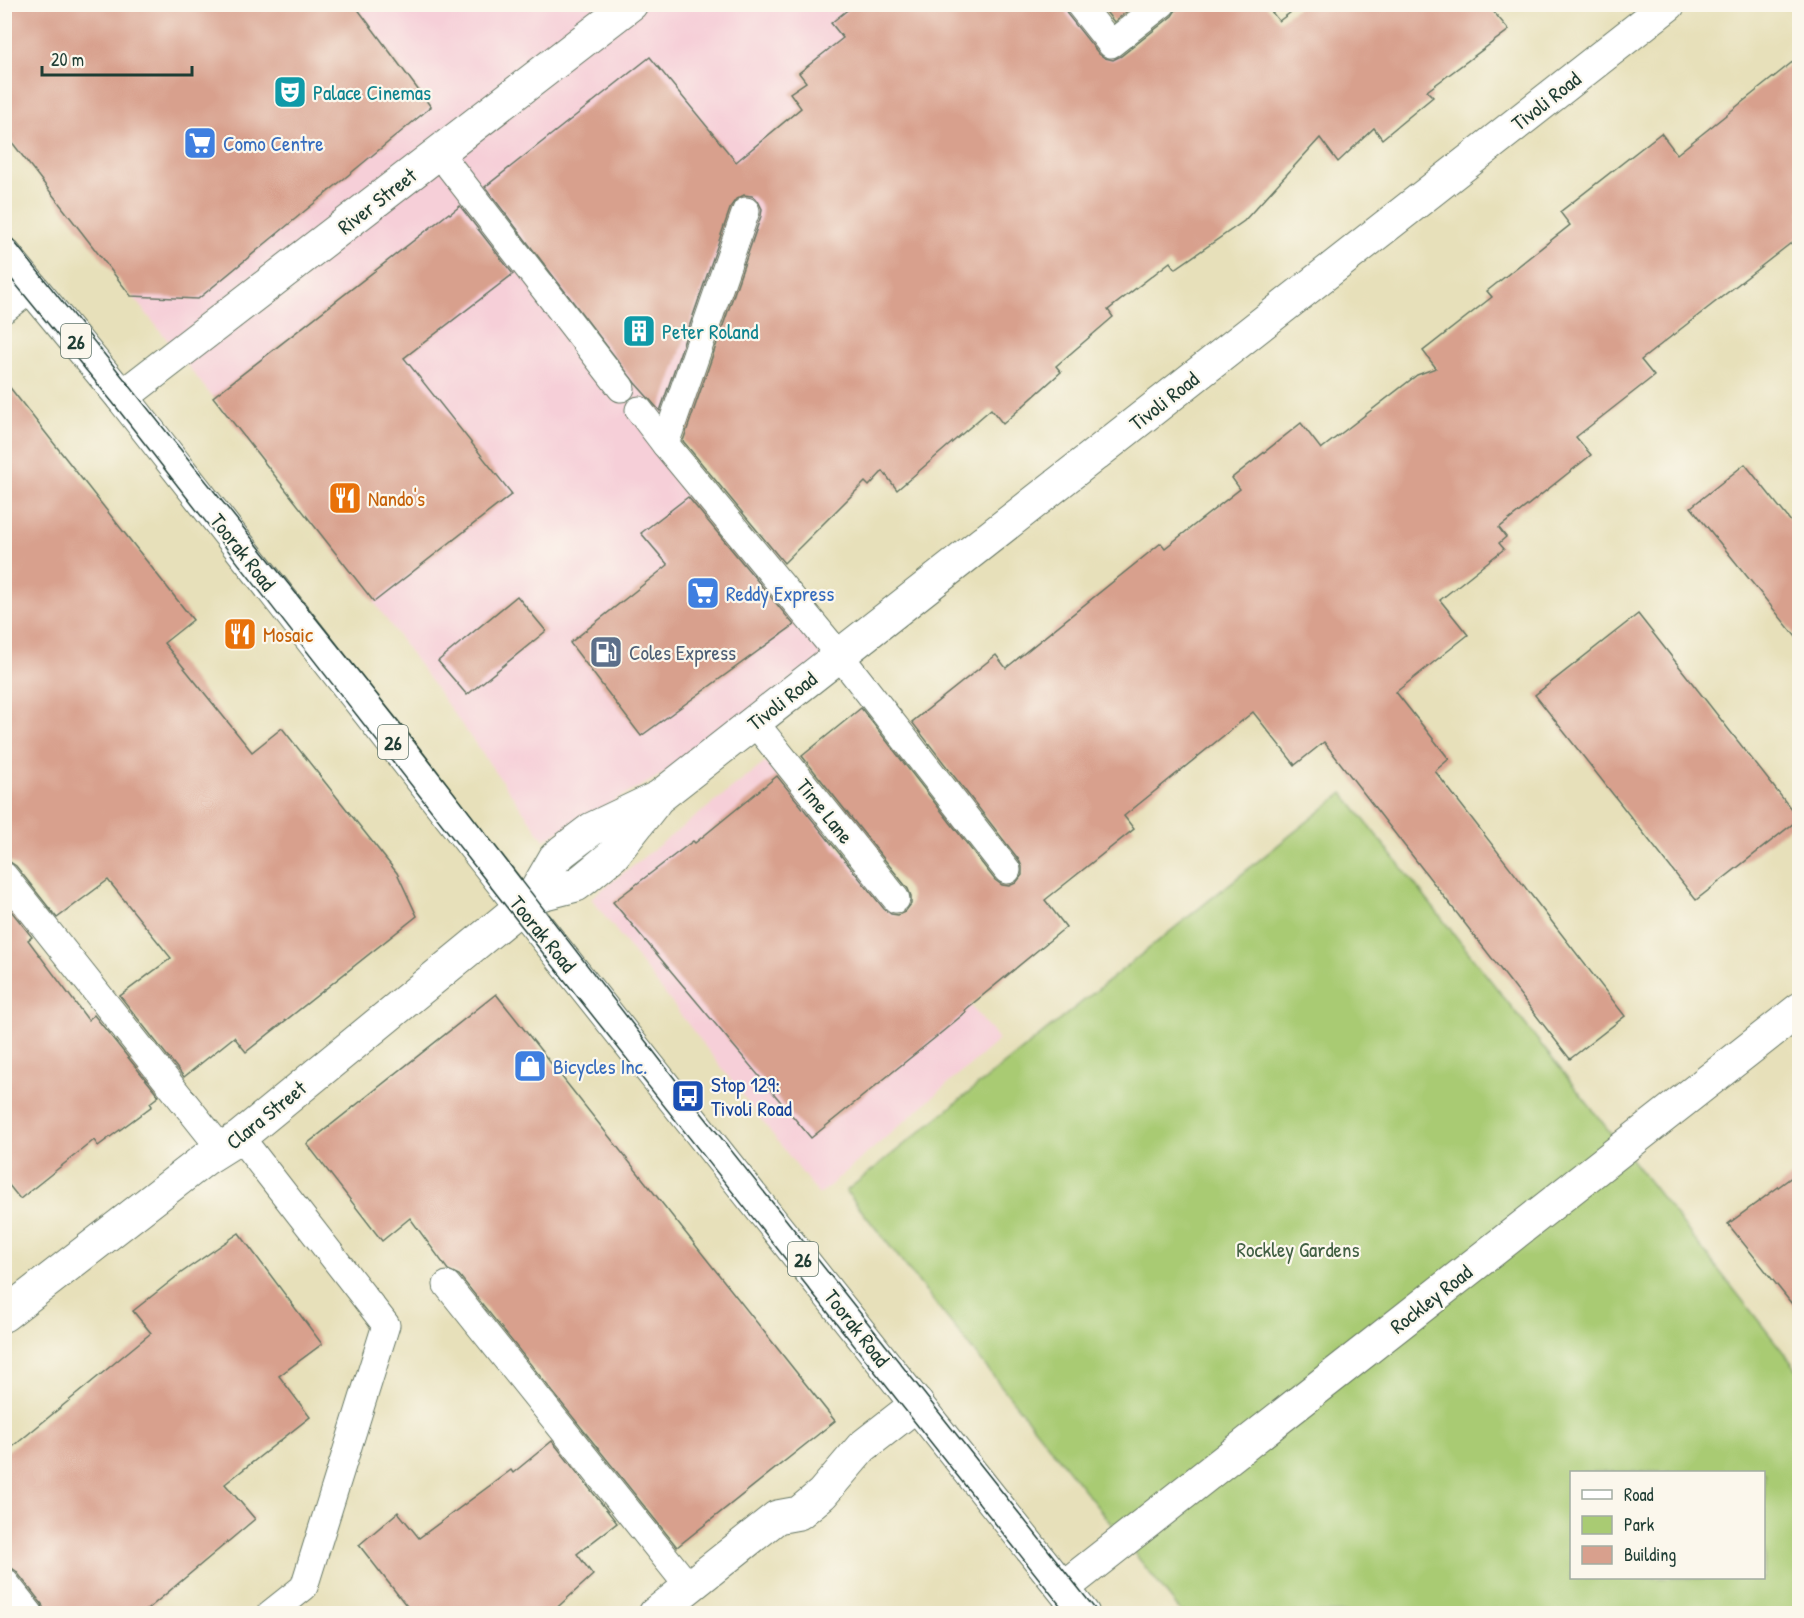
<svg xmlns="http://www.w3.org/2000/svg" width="1804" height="1618" viewBox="0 0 1804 1618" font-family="'Patrick Hand',sans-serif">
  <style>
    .built { fill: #f6cfd8 }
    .green { fill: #a9cb73; stroke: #648454; stroke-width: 1.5; fill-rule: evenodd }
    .building { fill: #d8a08d }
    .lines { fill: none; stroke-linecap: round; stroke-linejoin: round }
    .lane-casing { stroke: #657663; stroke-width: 29 }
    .street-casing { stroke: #657663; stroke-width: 35 }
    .primary-casing { stroke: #657663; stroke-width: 35 }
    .lane { stroke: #fff; stroke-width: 27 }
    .street { stroke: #fff; stroke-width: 33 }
    .primary { stroke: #fff; stroke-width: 33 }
    .tram { stroke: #1f3d34; stroke-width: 1.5 }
    .labels { text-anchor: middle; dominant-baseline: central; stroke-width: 4.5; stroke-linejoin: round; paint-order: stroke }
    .shield { fill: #fbf7ec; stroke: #61756b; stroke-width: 1.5 }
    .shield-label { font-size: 20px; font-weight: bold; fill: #1f3d34 }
    .culture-label { font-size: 21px; fill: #0d838f; stroke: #fbf7ec; text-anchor: start }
    .street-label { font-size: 21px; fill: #1f3d34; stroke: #fbf7ec }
    .shop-label { font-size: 21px; fill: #366cbe; stroke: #fbf7ec; text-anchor: start }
    .food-label { font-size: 21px; fill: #c56008; stroke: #fbf7ec; text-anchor: start }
    .service-label { font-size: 21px; fill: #4e5e75; stroke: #fbf7ec; text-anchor: start }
    .transit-label { font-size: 21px; fill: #164399; stroke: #fbf7ec; text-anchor: start }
    .park-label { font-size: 21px; fill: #426044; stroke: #fbf7ec }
  </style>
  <rect width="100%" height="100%" fill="#fbf7ec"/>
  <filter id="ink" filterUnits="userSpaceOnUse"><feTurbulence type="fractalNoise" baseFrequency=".0167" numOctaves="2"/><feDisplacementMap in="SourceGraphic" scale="12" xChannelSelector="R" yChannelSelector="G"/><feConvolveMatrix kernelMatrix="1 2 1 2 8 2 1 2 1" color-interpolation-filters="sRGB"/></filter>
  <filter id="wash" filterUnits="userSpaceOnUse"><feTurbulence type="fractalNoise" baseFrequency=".008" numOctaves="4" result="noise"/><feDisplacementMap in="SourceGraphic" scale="24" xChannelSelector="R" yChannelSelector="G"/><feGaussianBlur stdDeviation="1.35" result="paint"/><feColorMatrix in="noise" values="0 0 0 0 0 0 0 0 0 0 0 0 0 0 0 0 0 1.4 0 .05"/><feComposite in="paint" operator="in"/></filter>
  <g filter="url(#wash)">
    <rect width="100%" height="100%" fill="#e7e0ba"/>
    <g class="built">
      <polygon points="5,4 1080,5 1169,115 719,296 665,444 840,656 755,723 544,840 374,602 5,134"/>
      <polygon points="766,762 894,912 999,1040 819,1195 591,898"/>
    </g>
    <path class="green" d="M1343,793L1799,1372V1613H1182L846,1191ZM1572,1472H1764V1578H1572Z"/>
    <g id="blocks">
      <g class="building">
        <polygon points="4,4 354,4 431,107 198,299 131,296 4,132"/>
        <polygon points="855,4 1064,4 1067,14 1099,54 1105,58 1113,60 1121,56 1172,16 1176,10 1177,4 1265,4 1279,21 1302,4 1487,4 1509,30 1427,91 1433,97 1382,139 1374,128 1338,162 1320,138 1244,221 1175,269 1170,262 1108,310 1113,317 1056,366 1061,372 1003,424 991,409 897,490 883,471 869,486 865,482 784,563 683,441 761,216 762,209 758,201 752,196 744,195 736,199 731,206 660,411 635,383 485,187 650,57 736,162 801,108 790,93 806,82 799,73 843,38 831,23"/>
        <polygon points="1100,4 1136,4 1114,22"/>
        <polygon points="1800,56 1800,236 1641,360 1654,376 1576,437 1591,455 1499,528 1506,537 1499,543 1504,549 1440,600 1468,635 1396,692 1449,759 1435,771 1625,1016 1570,1059 1324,742 1295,765 1253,712 1124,816 1134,829 1045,900 1066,927 965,1010 966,1012 936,1037 811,1138 613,902 693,841 695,843 777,776 884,909 891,914 898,915 905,912 911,904 911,896 908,889 802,756 861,708 995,880 1002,885 1009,886 1016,883 1022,875 1022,867 1019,860 912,722 996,655 1006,668 1161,543 1165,548 1240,489 1232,478 1301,423 1321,449 1417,375 1436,368 1423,351 1492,297 1487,291 1570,225 1560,212 1661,133 1677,154"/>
        <polygon points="460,206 513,274 404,358 512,494 374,602 213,397 449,213 450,214"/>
        <polygon points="4,380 193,620 164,643 252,752 282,728 397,873 417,916 246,1052 234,1037 184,1077 120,996 171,958 108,880 57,918 16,866 10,862 4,861"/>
        <polygon points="1745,464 1800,533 1800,642 1691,507"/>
        <polygon points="688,497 794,625 641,736 570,643 668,565 641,533"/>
        <polygon points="517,596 546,631 467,695 438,661"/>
        <polygon points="1638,614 1799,819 1696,900 1535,695"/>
        <polygon points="4,902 32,937 28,940 88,1020 94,1015 159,1096 150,1103 152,1106 98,1146 94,1140 20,1199 4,1179"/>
        <polygon points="496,994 835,1421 677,1547 459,1275 448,1270 410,1218 382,1241 307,1144"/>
        <polygon points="1800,1171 1800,1314 1728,1224"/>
        <polygon points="239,1233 322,1344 279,1376 310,1417 225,1484 255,1519 142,1614 45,1614 42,1604 16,1571 10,1567 4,1566 4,1454 151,1333 133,1311 181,1273"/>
        <polygon points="552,1441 617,1523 577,1554 593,1575 550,1614 413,1614 359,1545 398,1512 419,1538 511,1470 513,1473"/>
      </g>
    </g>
  </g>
  <g filter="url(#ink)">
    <use href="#blocks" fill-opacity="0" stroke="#657663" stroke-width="1.5"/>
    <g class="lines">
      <g class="lane-casing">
        <g id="lane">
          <polyline points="1079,4 1111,44 1162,4"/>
          <polyline points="439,153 621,388"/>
          <polyline points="639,410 665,444 840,656 1007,870"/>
          <polyline points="665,444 746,211"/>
          <polyline points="755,723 896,899"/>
          <polyline points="4,876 222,1150"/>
          <polyline points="240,1137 386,1325 304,1587 270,1614"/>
          <polyline points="447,1285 689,1587"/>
          <polyline points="4,1581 30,1614"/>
        </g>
      </g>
      <g class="street-casing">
        <g id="street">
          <polyline points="4,306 30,286"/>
          <polyline points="122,397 631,4"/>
          <polyline points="533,896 576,885 584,879 613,855 654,803"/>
          <polyline points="4,1315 205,1159 240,1137 512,914 533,896 555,858 563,851 592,829 659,797 1669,4"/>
          <polyline points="1063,1588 1800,1009"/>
          <polyline points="655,1614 777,1517 799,1513 822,1494 862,1447 917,1404"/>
        </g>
      </g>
      <g class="primary-casing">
        <polyline id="primary" points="4,254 122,397 521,906 1083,1614"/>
      </g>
      <use href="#lane" class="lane"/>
      <use href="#street" class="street"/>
      <use href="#primary" class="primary"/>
      <g class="tram">
        <polyline points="4,229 411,737 688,1096 1099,1614"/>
        <polyline points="4,270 113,403 512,914 1067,1614"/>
      </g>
    </g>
  </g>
  <defs>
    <g id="theatre-square" transform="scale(1.725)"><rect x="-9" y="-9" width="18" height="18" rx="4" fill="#0f9aa8" stroke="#fbf7ec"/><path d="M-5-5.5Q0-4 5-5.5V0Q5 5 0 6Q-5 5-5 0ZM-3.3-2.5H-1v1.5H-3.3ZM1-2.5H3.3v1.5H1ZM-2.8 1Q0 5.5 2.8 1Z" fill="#fff"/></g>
    <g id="supermarket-square" transform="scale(1.725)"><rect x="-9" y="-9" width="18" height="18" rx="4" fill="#3f7fe0" stroke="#fbf7ec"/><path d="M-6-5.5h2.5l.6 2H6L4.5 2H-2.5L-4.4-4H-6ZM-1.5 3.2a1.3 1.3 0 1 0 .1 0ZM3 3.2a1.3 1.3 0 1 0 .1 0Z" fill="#fff"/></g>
    <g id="building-square" transform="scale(1.725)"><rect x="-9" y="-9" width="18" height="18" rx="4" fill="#0f9aa8" stroke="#fbf7ec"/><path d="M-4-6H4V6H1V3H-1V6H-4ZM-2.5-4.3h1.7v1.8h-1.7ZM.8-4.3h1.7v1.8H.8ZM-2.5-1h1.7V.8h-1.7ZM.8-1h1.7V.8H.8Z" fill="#fff"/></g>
    <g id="restaurant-square" transform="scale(1.725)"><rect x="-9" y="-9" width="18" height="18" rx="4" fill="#e8710a" stroke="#fbf7ec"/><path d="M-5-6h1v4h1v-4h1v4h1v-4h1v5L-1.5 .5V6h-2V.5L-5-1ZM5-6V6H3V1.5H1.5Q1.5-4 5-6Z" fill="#fff"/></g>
    <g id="fuel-square" transform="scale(1.725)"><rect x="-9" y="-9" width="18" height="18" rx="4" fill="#5c6f8a" stroke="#fbf7ec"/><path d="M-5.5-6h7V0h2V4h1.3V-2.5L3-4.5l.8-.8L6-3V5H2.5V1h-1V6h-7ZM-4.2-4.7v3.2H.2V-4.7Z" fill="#fff"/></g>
    <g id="shop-square" transform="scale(1.725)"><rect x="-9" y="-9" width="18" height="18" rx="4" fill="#3f7fe0" stroke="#fbf7ec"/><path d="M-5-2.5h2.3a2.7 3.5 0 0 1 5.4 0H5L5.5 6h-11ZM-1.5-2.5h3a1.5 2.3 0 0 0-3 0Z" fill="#fff"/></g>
    <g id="bus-square" transform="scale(1.725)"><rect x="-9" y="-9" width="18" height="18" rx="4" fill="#1a4fb4" stroke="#fbf7ec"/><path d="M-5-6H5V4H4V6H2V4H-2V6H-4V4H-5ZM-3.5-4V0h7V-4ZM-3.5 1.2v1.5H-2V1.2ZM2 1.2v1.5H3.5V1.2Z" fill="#fff"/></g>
  </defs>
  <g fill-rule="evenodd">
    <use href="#theatre-square" x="290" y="92"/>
    <use href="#supermarket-square" x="200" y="143"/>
    <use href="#building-square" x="639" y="331"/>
    <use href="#restaurant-square" x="345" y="498"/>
    <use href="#supermarket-square" x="703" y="593"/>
    <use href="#restaurant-square" x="240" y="634"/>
    <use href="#fuel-square" x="606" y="652"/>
    <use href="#shop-square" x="530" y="1066"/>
    <use href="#bus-square" x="688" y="1096"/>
  </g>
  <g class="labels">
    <g class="shield">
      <rect x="61" y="324" width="30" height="34" rx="4.5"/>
      <rect x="378" y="725" width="30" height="34" rx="4.5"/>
      <rect x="788" y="1242" width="30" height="34" rx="4.5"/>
    </g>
    <g class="shield-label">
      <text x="76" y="341">26</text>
      <text x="393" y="742">26</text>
      <text x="803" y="1259">26</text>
    </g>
    <g class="culture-label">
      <text x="313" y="92">Palace Cinemas</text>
      <text x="662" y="331">Peter Roland</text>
    </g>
    <g class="street-label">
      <text transform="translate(1546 101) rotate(-38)">Tivoli Road</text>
      <text transform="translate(377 201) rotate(-38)">River Street</text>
      <text transform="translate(1164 401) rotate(-38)">Tivoli Road</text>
      <text transform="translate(243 552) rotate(52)">Toorak Road</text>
      <text transform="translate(782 701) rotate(-38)">Tivoli Road</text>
      <text transform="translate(825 811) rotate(51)">Time Lane</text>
      <text transform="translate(543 934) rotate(51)">Toorak Road</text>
      <text transform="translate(266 1115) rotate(-39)">Clara Street</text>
      <text transform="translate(1431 1299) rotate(-38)">Rockley Road</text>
      <text transform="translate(857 1328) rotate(52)">Toorak Road</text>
    </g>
    <g class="shop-label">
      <text x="223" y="143">Como Centre</text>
      <text x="726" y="593">Reddy Express</text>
      <text x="553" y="1066">Bicycles Inc.</text>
    </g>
    <g class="food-label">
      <text x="368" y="498">Nando's</text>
      <text x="263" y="634">Mosaic</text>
    </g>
    <g class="service-label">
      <text x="629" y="652">Coles Express</text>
    </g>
    <g class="transit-label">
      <text x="711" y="1084">Stop 129:<tspan x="711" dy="24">Tivoli Road</tspan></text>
    </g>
    <g class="park-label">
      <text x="1298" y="1249">Rockley Gardens</text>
    </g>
  </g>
  <rect width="1804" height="1618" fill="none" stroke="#fbf7ec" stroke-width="24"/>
  <rect x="1570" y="1471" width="195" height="108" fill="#fbf7ec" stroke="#a3ada2" stroke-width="1.5"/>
  <rect x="1582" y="1490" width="30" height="9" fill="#ffffff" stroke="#a3ada2" stroke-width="1.5"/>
  <text x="1624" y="1501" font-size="18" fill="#1f3d34">Road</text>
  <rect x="1582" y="1516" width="30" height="18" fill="#a9cb73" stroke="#a3ada2" stroke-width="1.5"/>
  <text x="1624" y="1531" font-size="18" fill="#1f3d34">Park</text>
  <rect x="1582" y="1546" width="30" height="18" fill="#d8a08d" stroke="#a3ada2" stroke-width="1.5"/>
  <text x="1624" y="1561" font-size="18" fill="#1f3d34">Building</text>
  <path d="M42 66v9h150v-9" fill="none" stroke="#1f3d34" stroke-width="3"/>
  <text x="51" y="66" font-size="18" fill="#1f3d34" stroke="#fbf7ec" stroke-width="4.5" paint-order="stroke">20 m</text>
</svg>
